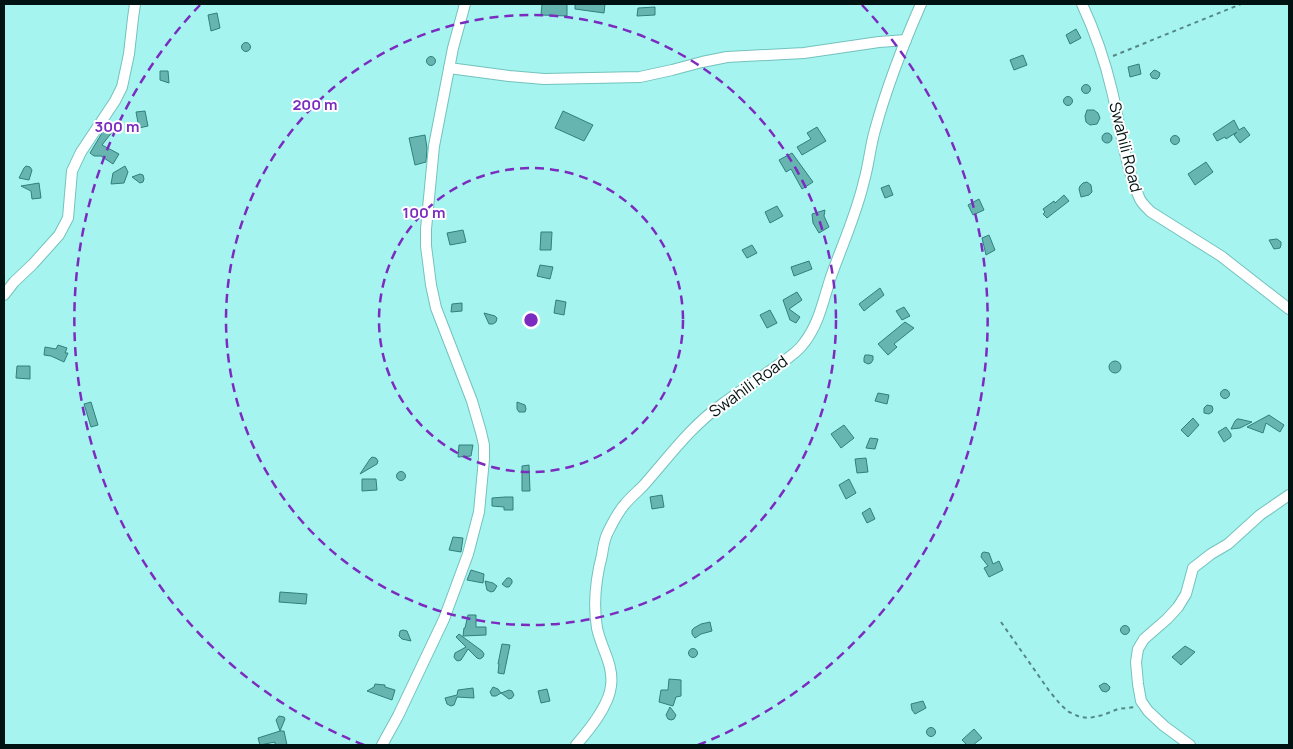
<svg xmlns="http://www.w3.org/2000/svg" width="1293" height="749" viewBox="0 0 1293 749" font-family="Manrope,sans-serif">
  <style>
    .building { fill: #66b5b1; stroke: #2f817d }
    .lines { fill: none; stroke-linecap: round; stroke-linejoin: round }
    .minor-casing { stroke: #73c2bd; stroke-width: 12 }
    .path { stroke: #558784; stroke-width: 2; stroke-dasharray: 4 4; stroke-linecap: butt }
    .minor { stroke: #fff; stroke-width: 10 }
    .ring { fill: none; stroke: #7b2cbf; stroke-width: 2.5; stroke-dasharray: 9 6 }
    .labels { text-anchor: middle; dominant-baseline: central; stroke-width: 4; stroke-linejoin: round; paint-order: stroke }
    .street-label { font-size: 16px; fill: #001312; stroke: #fff }
    .centre { fill: #7b2cbf; stroke: #fff; stroke-width: 2.5 }
    .ring-label { font-size: 15px; text-anchor: middle; font-weight: bold; fill: #7b2cbf; stroke: #fff; stroke-width: 4; stroke-linejoin: round; paint-order: stroke }
  </style>
  <rect width="100%" height="100%" fill="#a5f4ef"/>
  <g class="building">
    <polygon points="542,4 567,4 567,16 541,15"/>
    <polygon points="575,4 605,4 604,13 575,9"/>
    <polygon points="655,7 655,15 637,16 638,8"/>
    <polygon points="217,13 220,28 211,31 208,15"/>
    <polygon points="1076,29 1081,38 1070,44 1066,35"/>
    <circle cx="246" cy="47" r="4.5"/>
    <polygon points="1023,55 1027,65 1014,70 1010,60"/>
    <circle cx="431" cy="61" r="4.5"/>
    <polygon points="1139,64 1141,74 1130,77 1128,67"/>
    <polygon points="1154,70 1157,71 1160,73 1159,77 1157,79 1152,78 1150,74"/>
    <polygon points="160,71 168,71 169,83 160,80"/>
    <circle cx="1086" cy="89" r="4.5"/>
    <circle cx="1068" cy="101" r="4.5"/>
    <polygon points="1087,110 1094,110 1098,113 1100,118 1097,124 1090,125 1086,122 1085,116"/>
    <polygon points="145,111 148,126 139,128 136,112"/>
    <polygon points="563,111 593,125 584,141 555,128"/>
    <polygon points="1234,120 1239,130 1244,127 1250,135 1240,143 1234,135 1237,132 1226,139 1225,137 1217,141 1213,134"/>
    <polygon points="817,127 826,141 802,155 797,147 811,139 807,133"/>
    <polygon points="105,128 113,131 102,145 119,154 113,164 101,156 94,156 90,153"/>
    <circle cx="1107" cy="138" r="5"/>
    <polygon points="425,135 427,148 426,162 415,165 409,138"/>
    <circle cx="1175" cy="140" r="4.5"/>
    <polygon points="792,153 813,182 802,189 791,169 786,172 779,160"/>
    <polygon points="1206,162 1213,172 1195,185 1188,174"/>
    <polygon points="26,166 30,167 32,170 29,180 19,178 24,168"/>
    <polygon points="125,166 128,172 124,183 111,184 113,173"/>
    <polygon points="140,174 143,175 144,179 143,182 140,183 132,177"/>
    <polygon points="1087,182 1091,185 1092,192 1089,195 1081,197 1079,189 1080,186 1083,183"/>
    <polygon points="39,183 41,198 32,199 31,191 21,186"/>
    <polygon points="889,185 893,195 885,198 881,188"/>
    <polygon points="1064,195 1069,201 1047,218 1043,214 1045,212 1043,209 1054,201 1055,203"/>
    <polygon points="979,199 984,210 973,215 968,205"/>
    <polygon points="777,206 783,216 770,223 765,212"/>
    <polygon points="825,210 824,216 829,227 819,233 813,223 812,214"/>
    <polygon points="463,230 466,242 450,245 447,233"/>
    <polygon points="541,232 552,232 551,250 540,250"/>
    <polygon points="989,235 995,250 986,255 982,238"/>
    <polygon points="1277,239 1281,242 1281,245 1280,248 1274,249 1269,240"/>
    <polygon points="752,245 757,253 747,258 742,250"/>
    <polygon points="809,261 812,269 794,276 791,267"/>
    <polygon points="540,265 553,267 550,279 537,276"/>
    <polygon points="880,288 884,295 864,311 859,304"/>
    <polygon points="797,292 802,300 789,309 800,317 796,323 790,320 783,300"/>
    <polygon points="556,300 566,302 564,315 554,313"/>
    <polygon points="462,303 462,311 451,312 452,304"/>
    <polygon points="904,307 910,316 902,320 896,311"/>
    <polygon points="770,310 777,323 767,328 760,315"/>
    <polygon points="484,313 495,316 497,318 496,322 493,324 489,324"/>
    <polygon points="905,322 914,328 894,344 897,347 888,355 878,344"/>
    <polygon points="58,345 67,348 65,353 68,353 64,362 51,356 44,355 45,347 56,349"/>
    <polygon points="865,355 869,355 873,356 873,360 871,363 868,364 864,362 864,358"/>
    <circle cx="1115" cy="367" r="6"/>
    <polygon points="17,366 30,366 30,379 16,378"/>
    <circle cx="1225" cy="394" r="4.5"/>
    <polygon points="878,393 889,395 887,404 875,401"/>
    <polygon points="91,402 98,425 91,427 84,404"/>
    <polygon points="517,402 525,405 526,409 525,412 519,412 517,409"/>
    <polygon points="1207,405 1212,406 1213,409 1212,412 1209,414 1204,413 1204,408"/>
    <polygon points="1269,415 1284,425 1280,432 1266,423 1263,433 1247,427"/>
    <polygon points="1193,418 1199,425 1188,437 1181,430"/>
    <polygon points="1237,419 1239,419 1252,422 1240,428 1231,429 1235,421"/>
    <polygon points="844,425 854,438 841,448 831,434"/>
    <polygon points="1226,427 1231,434 1231,437 1224,442 1218,432"/>
    <polygon points="870,438 878,439 875,449 866,448"/>
    <polygon points="459,445 473,445 471,456 458,457"/>
    <polygon points="372,457 376,458 378,461 377,464 360,474 370,459"/>
    <polygon points="866,458 868,472 857,473 855,459"/>
    <polygon points="529,465 530,491 522,491 522,466"/>
    <circle cx="401" cy="476" r="4.5"/>
    <polygon points="362,479 376,479 377,490 362,491"/>
    <polygon points="849,479 856,493 846,499 839,485"/>
    <polygon points="662,495 664,507 652,509 650,497"/>
    <polygon points="505,497 513,497 513,510 504,510 504,507 492,506 492,498"/>
    <polygon points="870,508 875,519 867,523 862,513"/>
    <polygon points="453,537 463,538 461,552 449,550"/>
    <polygon points="984,552 989,553 993,564 999,561 1003,570 989,577 984,568 988,566 981,557 982,553"/>
    <polygon points="471,570 484,574 483,583 467,580"/>
    <polygon points="507,578 510,578 512,580 512,583 509,587 506,587 502,584"/>
    <polygon points="485,581 493,583 497,586 494,591 491,592 487,590"/>
    <polygon points="280,592 307,594 306,604 279,602"/>
    <polygon points="468,615 476,615 476,627 486,627 486,635 463,636 464,628 465,628"/>
    <polygon points="710,622 712,631 701,634 695,638 692,634 692,630 694,628 701,624"/>
    <circle cx="1125" cy="630" r="4.5"/>
    <polygon points="403,630 407,631 411,641 402,639 399,636 400,631"/>
    <polygon points="459,634 482,651 484,654 483,657 480,659 477,658 468,649 461,660 458,661 456,660 454,657 455,653 466,647 456,637"/>
    <polygon points="502,644 510,645 504,674 498,673 499,664 498,664"/>
    <polygon points="1185,646 1195,652 1181,665 1172,657"/>
    <circle cx="693" cy="653" r="4.5"/>
    <polygon points="669,679 681,680 681,696 676,697 673,706 659,702 661,690 668,690"/>
    <polygon points="1104,683 1107,684 1110,687 1109,690 1106,692 1102,691 1099,686"/>
    <polygon points="375,684 385,685 385,687 395,690 392,700 367,691 374,687"/>
    <polygon points="493,687 498,689 501,693 496,696 492,696 490,692"/>
    <polygon points="473,688 474,698 457,697 454,705 451,706 447,704 445,698 457,695 458,690"/>
    <polygon points="547,689 550,701 541,703 538,691"/>
    <polygon points="509,690 512,691 514,695 512,698 509,699 501,693"/>
    <polygon points="923,701 926,708 915,714 912,710 911,704"/>
    <polygon points="670,707 676,715 674,719 671,720 668,719 666,715"/>
    <polygon points="279,716 284,717 285,719 280,731 284,731 287,745 275,745 275,742 260,745 258,738 280,731 276,720"/>
    <circle cx="931" cy="732" r="4.5"/>
    <polygon points="974,729 982,738 973,745 967,745 962,740"/>
  </g>
  <g class="lines">
    <g class="minor-casing">
      <g id="minor">
        <path d="M1082,4C1095,32 1105,61 1112,91C1120,124 1125,166 1139,197C1141,203 1146,207 1151,212L1221,256L1289,309"/>
        <polyline points="449,68 509,76 544,79 640,77 672,70 702,62 727,57 804,53 879,42 906,40"/>
        <polyline points="4,295 14,282 33,264 59,235 68,218 72,171 81,152 115,101 122,87 129,54 133,18 135,4"/>
        <polyline points="382,745 398,716 444,619 468,554 479,512 484,459 484,445 481,432 472,401 436,308 431,285 426,246 426,229 434,146 453,48 465,4"/>
        <path d="M576,745C589,730 609,706 611,686C614,665 601,648 597,628C593,604 596,578 602,555C603,548 604,541 607,534C612,524 617,513 625,504C630,498 637,492 643,486C668,458 690,427 721,405C740,391 759,379 778,365C787,359 798,352 804,343C821,321 824,295 833,271C844,241 857,212 864,181C869,164 870,147 875,130C887,86 903,45 921,4"/>
        <polyline points="1190,745 1164,726 1148,711 1141,701 1138,684 1136,662 1138,649 1144,639 1167,619 1178,607 1186,594 1193,568 1211,554 1228,544 1260,515 1289,495"/>
      </g>
    </g>
    <g class="path">
      <polyline points="1113,56 1241,4"/>
      <polyline points="1001,622 1050,692 1061,705 1069,712 1080,717 1089,718 1103,715 1118,709 1135,707"/>
    </g>
    <use href="#minor" class="minor"/>
  </g>
  <g class="ring">
    <circle cx="531" cy="320" r="152"/>
    <circle cx="531" cy="320" r="305"/>
    <path d="M364 745A457 457 0 0 1 200 5M862 5A457 457 0 0 1 698 745"/>
  </g>
  <g class="labels">
    <g class="street-label">
      <text transform="translate(1126 147) rotate(76)">Swahili Road</text>
      <text transform="translate(748 386) rotate(-36)">Swahili Road</text>
    </g>
  </g>
  <circle cx="531" cy="320" r="8" class="centre"/>
  <g class="ring-label">
    <text x="315" y="110">200 m</text>
    <text x="117" y="132">300 m</text>
    <text x="424" y="218">100 m</text>
  </g>
  <rect width="1293" height="749" fill="none" stroke="#001312" stroke-width="10"/>
</svg>
